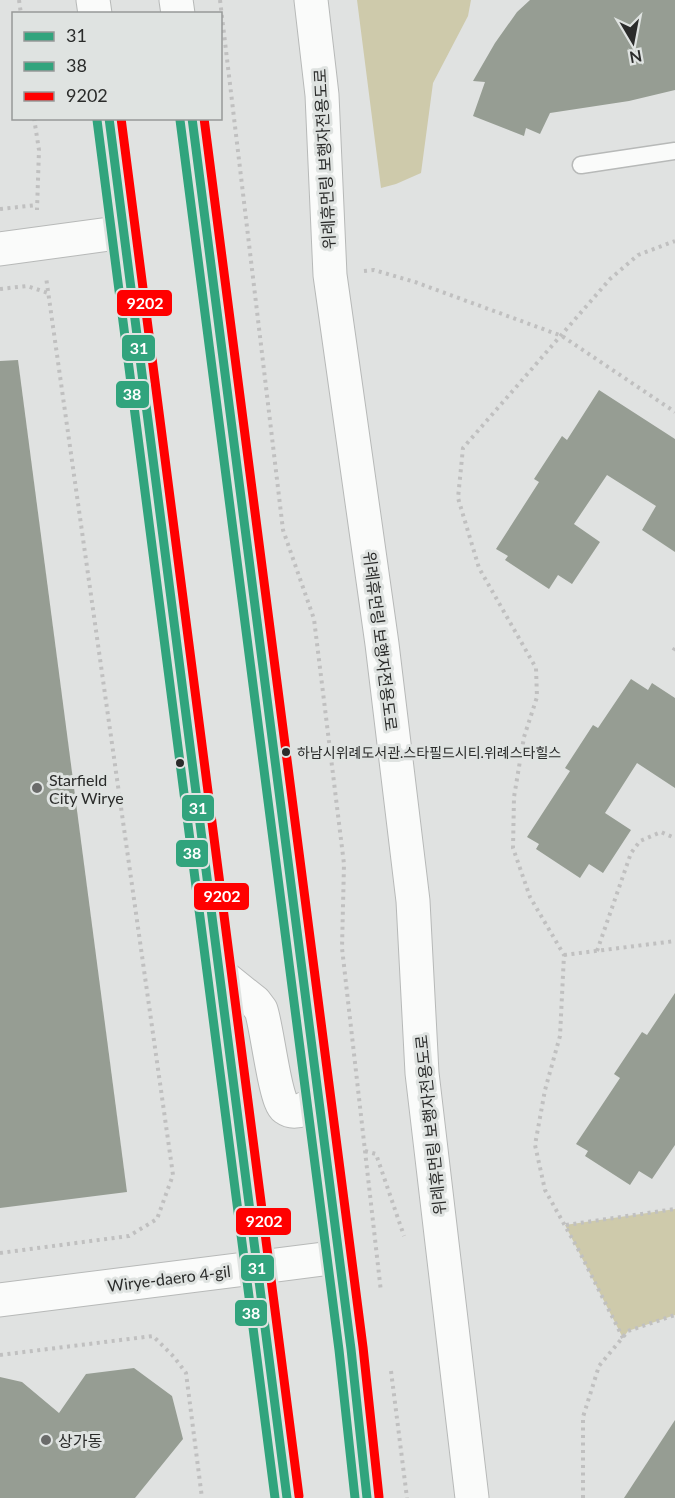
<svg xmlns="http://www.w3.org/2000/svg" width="675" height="1498" viewBox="0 0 675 1498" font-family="Lato,'Noto Sans KR',sans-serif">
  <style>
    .green { fill: #cecaab }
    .building { fill: #969d93 }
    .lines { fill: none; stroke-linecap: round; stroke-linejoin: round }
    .lane-casing { stroke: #b7b9b8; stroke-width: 19 }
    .street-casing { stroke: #b7b9b8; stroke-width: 35 }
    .primary-casing { stroke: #b7b9b8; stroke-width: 35 }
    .path { stroke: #c0c0c0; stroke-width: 4; stroke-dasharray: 3 4.5; stroke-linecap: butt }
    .lane { stroke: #fafbfa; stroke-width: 16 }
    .street { stroke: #fafbfa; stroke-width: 33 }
    .primary { stroke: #fafbfa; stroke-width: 33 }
    .bus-1-casing { stroke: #dfe3e1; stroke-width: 14 }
    .bus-2-casing { stroke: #dfe3e1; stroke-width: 14 }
    .bus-3-casing { stroke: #dfe3e1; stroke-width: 14 }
    .bus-1 { stroke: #31a47d; stroke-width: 9 }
    .bus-2 { stroke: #31a47d; stroke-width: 9 }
    .bus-3 { stroke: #f00; stroke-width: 9 }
    .bus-dot { fill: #2a2b2a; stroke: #dfe3e1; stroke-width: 2 }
    .poi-dot { fill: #6a6b6a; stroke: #dfe3e1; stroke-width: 2 }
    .labels { text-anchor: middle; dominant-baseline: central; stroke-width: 6; stroke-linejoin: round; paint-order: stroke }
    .bus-label { font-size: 14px; fill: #2a2b2a; stroke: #dfe3e1; text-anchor: start }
    .street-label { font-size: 16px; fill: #2a2b2a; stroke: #dfe3e1 }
    .poi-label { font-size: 16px; fill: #2a2b2a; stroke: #dfe3e1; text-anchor: start }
    .line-badge { stroke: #dfe3e1; stroke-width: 2 }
    .badge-label { font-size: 16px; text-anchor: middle; font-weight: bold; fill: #fff }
  </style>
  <rect width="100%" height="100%" fill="#e0e2e1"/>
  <g class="green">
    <polygon points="357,0 471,0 468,16 433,83 421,173 396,184 381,188"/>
    <polygon points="675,1209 675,1315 628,1331 623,1338 565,1225"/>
  </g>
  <g class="building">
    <polygon points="530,0 675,0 675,90 629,101 550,113 540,134 526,128 524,136 473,116 485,82 473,81 495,43 517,12"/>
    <polygon points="18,360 127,1192 0,1208 0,361"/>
    <polygon points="599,390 675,439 675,552 642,530 656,506 607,475 574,524 600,542 572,584 558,575 549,589 505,560 508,556 496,549 539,482 534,479 562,436 567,440"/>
    <polygon points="631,679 648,690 652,683 675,698 675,788 637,763 605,813 631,830 603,873 589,864 580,878 536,849 539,844 527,837 570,771 565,768 593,725 598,728"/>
    <polygon points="675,993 675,1145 652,1179 639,1171 630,1185 585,1156 588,1151 576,1144 620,1078 614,1074 642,1032 647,1035"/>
    <polygon points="134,1368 172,1396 183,1439 135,1498 0,1498 0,1377 22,1382 59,1413 86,1374"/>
    <polygon points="675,1420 675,1498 624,1498"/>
  </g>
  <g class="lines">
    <g class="lane-casing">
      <polyline id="lane" points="581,165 675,151"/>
    </g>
    <g class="street-casing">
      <g id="street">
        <polyline points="311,0 322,95 330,275 382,644 413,901 422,1073 472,1498"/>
        <polyline points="0,249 124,232"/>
        <polyline points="0,1300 339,1257"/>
      </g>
    </g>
    <g class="primary-casing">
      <g id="primary">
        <polyline points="93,0 95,14"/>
        <polyline points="176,0 178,14"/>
        <polyline points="109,118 287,1498"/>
        <polyline points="192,118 351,1349 367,1498"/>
        <path d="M220,974L255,1002L261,1010C267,1027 275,1101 285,1108C296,1116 310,1107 318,1099"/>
      </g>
    </g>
    <g class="path">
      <polyline points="19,0 21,14"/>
      <polyline points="220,0 283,530 314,619 344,864 342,948 381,1292"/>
      <polyline points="34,118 39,150 37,210"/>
      <polyline points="0,209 37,205"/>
      <polyline points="364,271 374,270 415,282 562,336 675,412"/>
      <polyline points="0,289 27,286 48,293"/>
      <polyline points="675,648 673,651 675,652"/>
      <polyline points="597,951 631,853 640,841 661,832 675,838"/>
      <polyline points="564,955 675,941"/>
      <polyline points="365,1151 376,1154 404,1236"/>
      <polyline points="566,1225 675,1209"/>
      <polyline points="0,1253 129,1236 157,1219 173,1175 46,277"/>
      <polyline points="623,1338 578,1249 545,1190 535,1145 545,1090 560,1036 564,955 530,897 513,848 514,797 524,737 537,697 536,668 479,568 458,498 463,448 610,279 638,255 675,241"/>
      <polyline points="0,1355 153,1336 174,1357 186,1373 202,1498"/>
      <polyline points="391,1371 407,1498"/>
      <polyline points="583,1498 583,1417 599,1366 628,1331 675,1315"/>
    </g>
    <use href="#lane" class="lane"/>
    <use href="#street" class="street"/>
    <use href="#primary" class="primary"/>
    <g class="bus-1-casing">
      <g id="bus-1">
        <polyline points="109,118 287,1498"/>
        <polyline points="192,118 351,1349 367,1498"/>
      </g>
    </g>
    <g class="bus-2-casing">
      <g id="bus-2">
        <polyline points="97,120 275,1498"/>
        <polyline points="180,120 339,1350 355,1498"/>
      </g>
    </g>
    <g class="bus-3-casing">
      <g id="bus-3">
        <polyline points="121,118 299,1496"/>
        <polyline points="204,118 363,1347 379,1497"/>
      </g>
    </g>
    <use href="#bus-1" class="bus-1"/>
    <use href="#bus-2" class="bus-2"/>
    <use href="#bus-3" class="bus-3"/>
  </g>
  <g class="bus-dot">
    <circle cx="286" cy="752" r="5"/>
    <circle cx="180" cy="763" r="5"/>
  </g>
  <g class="poi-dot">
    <circle cx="37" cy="788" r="6"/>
    <circle cx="46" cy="1440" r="6"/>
  </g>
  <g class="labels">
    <g class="bus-label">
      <text x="297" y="752">하남시위례도서관.스타필드시티.위례스타힐스</text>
    </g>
    <g class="street-label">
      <text transform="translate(324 159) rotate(-93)">위례휴먼링 보행자전용도로</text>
      <text transform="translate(381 641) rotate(83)">위례휴먼링 보행자전용도로</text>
      <text transform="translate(430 1125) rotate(-96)">위례휴먼링 보행자전용도로</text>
      <text transform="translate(169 1278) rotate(-7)">Wirye-daero 4-gil</text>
    </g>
    <g class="poi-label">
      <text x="49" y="779">Starfield<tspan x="49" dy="18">City Wirye</tspan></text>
      <text x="58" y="1440">상가동</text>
    </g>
  </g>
  <g class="line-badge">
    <rect x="116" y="289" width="57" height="28" rx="6" fill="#f00"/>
    <rect x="121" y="334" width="35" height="28" rx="6" fill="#31a47d"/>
    <rect x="115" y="380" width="35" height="29" rx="6" fill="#31a47d"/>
    <rect x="181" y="794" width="34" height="28" rx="6" fill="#31a47d"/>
    <rect x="175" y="839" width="34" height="29" rx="6" fill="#31a47d"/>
    <rect x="193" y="882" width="57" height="29" rx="6" fill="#f00"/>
    <rect x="235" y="1207" width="57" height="29" rx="6" fill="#f00"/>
    <rect x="240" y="1254" width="35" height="28" rx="6" fill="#31a47d"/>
    <rect x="234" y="1299" width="34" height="28" rx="6" fill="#31a47d"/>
  </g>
  <g class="badge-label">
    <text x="145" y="309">9202</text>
    <text x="139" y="354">31</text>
    <text x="132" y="400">38</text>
    <text x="198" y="814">31</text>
    <text x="192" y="859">38</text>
    <text x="222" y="902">9202</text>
    <text x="264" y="1227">9202</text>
    <text x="257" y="1274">31</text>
    <text x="251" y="1319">38</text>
  </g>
  <rect x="12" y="12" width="210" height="108" fill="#dfe3e1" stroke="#979998" stroke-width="1.5"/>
  <rect x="24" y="32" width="30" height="9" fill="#31a47d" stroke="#979998" stroke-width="1.5"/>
  <text x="66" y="42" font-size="18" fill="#2a2b2a">31</text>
  <rect x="24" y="62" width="30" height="9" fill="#31a47d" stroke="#979998" stroke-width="1.5"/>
  <text x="66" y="72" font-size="18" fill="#2a2b2a">38</text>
  <rect x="24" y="92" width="30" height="9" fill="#ff0000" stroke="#979998" stroke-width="1.5"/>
  <text x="66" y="102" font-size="18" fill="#2a2b2a">9202</text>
  <g transform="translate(633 42) rotate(170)" stroke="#dfe3e1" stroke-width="4.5" paint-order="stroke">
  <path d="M0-4.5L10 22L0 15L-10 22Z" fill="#2a2b2a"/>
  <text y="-9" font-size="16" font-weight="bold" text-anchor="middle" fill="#2a2b2a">N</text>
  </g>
</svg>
